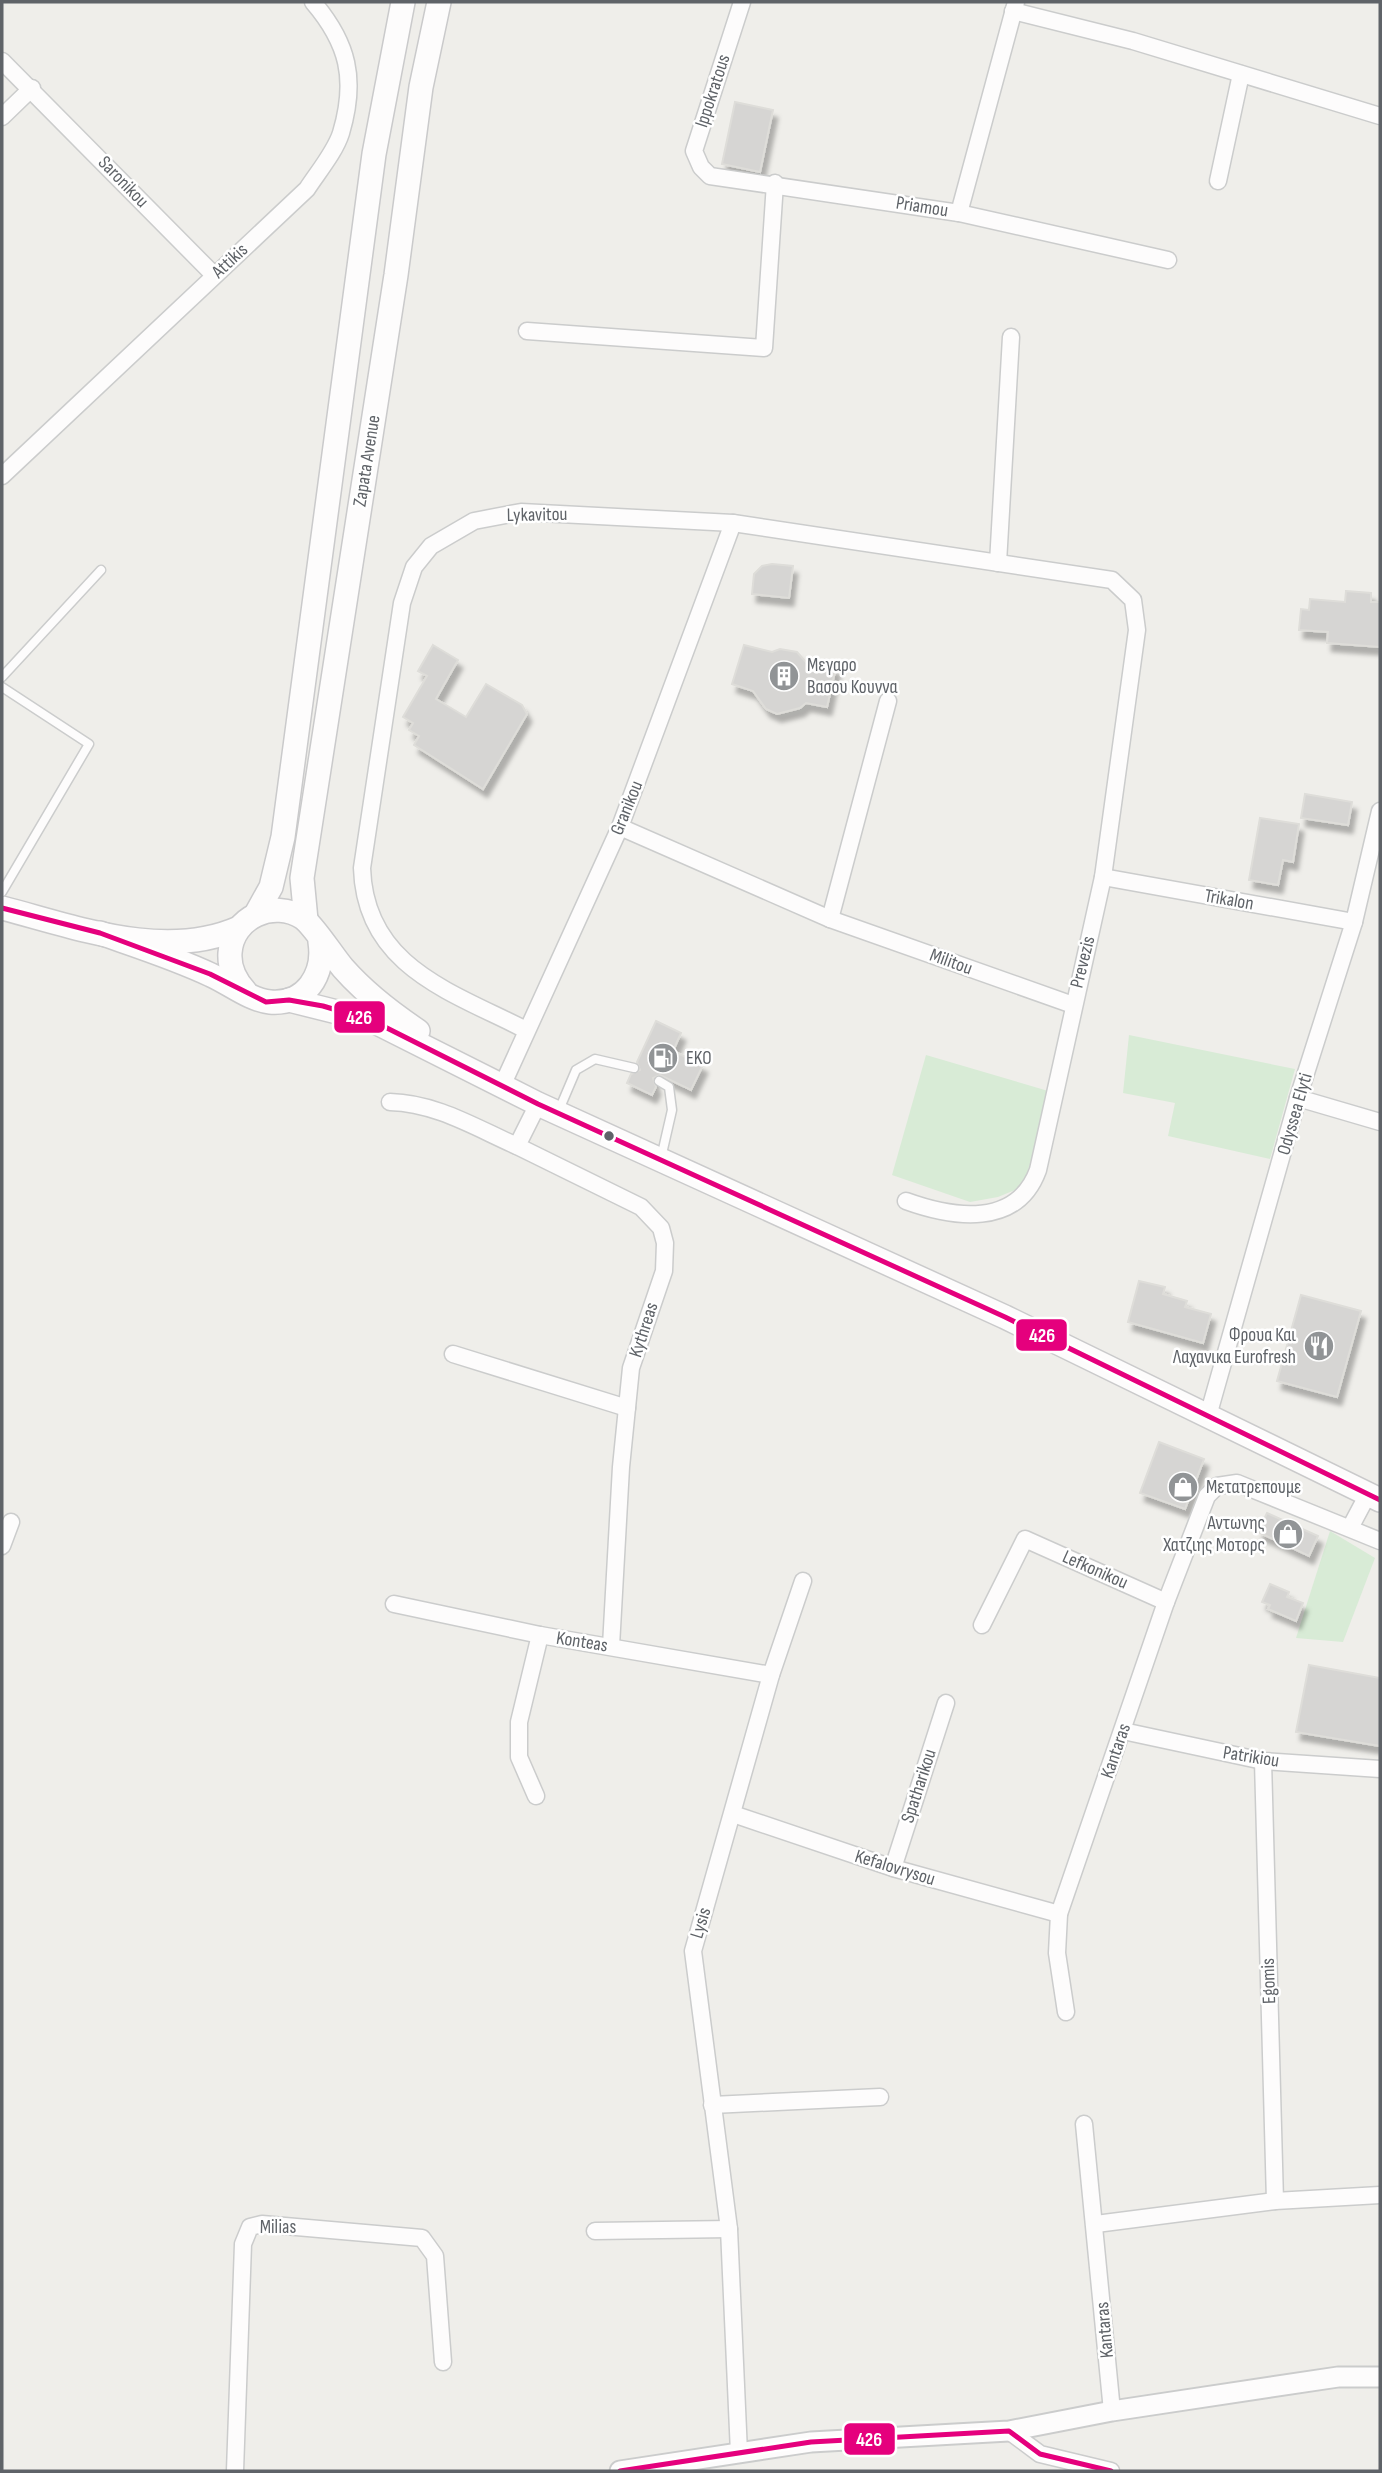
<svg xmlns="http://www.w3.org/2000/svg" width="1382" height="2473" viewBox="0 0 1382 2473" font-family="'Sofia Sans Condensed',sans-serif">
  <style>
    .green { fill: #d8ebd6 }
    .building { fill: #d6d5d3; stroke: #deddd9; stroke-width: 2; filter: url(#shadow) }
    .lines { fill: none; stroke-linecap: round; stroke-linejoin: round }
    .service-casing { stroke: #cbcccc; stroke-width: 11 }
    .minor-casing { stroke: #cbcccc; stroke-width: 19 }
    .tertiary-casing { stroke: #cbcccc; stroke-width: 23 }
    .secondary-casing { stroke: #cacacb; stroke-width: 26 }
    .service { stroke: #fdfcfc; stroke-width: 8 }
    .minor { stroke: #fdfcfc; stroke-width: 16 }
    .tertiary { stroke: #fdfcfc; stroke-width: 19 }
    .secondary { stroke: #fdfcfc; stroke-width: 23 }
    .bus-1-casing { stroke: #fff; stroke-width: 10 }
    .bus-1 { stroke: #e5007d; stroke-width: 5 }
    .bus-dot { fill: #5f6368; stroke: #fff; stroke-width: 2.5 }
    .labels { text-anchor: middle; dominant-baseline: central; stroke-width: 5; stroke-linejoin: round; paint-order: stroke }
    .street-label { font-size: 19px; fill: #5f6368; stroke: #fff }
    .poi-label { font-size: 19px; fill: #5f6368; stroke: #fff; text-anchor: start }
    .line-badge { stroke: #fff; stroke-width: 2.5 }
    .badge-label { font-size: 19px; text-anchor: middle; font-weight: bold; fill: #fff }
  </style>
  <defs>
    <filter id="shadow"><feDropShadow dx="4.5" dy="8" stdDeviation="2" flood-color="#0004"/></filter>
  </defs>
  <rect width="100%" height="100%" fill="#efeeea"/>
  <g class="green">
    <polygon points="1129,1035 1295,1069 1270,1159 1168,1136 1175,1103 1123,1093"/>
    <polygon points="926,1055 1055,1093 1022,1187 998,1197 970,1202 892,1175"/>
    <polygon points="1330,1531 1375,1558 1343,1642 1296,1638"/>
  </g>
  <g class="building">
    <polygon points="735,102 773,110 760,172 722,164"/>
    <polygon points="772,564 793,566 789,598 752,594 754,574 762,566"/>
    <polygon points="1346,591 1371,593 1371,602 1380,602 1380,647 1327,643 1328,632 1299,630 1301,609 1309,610 1310,599 1345,602"/>
    <polygon points="433,645 458,660 436,699 466,717 486,684 522,705 527,714 483,789 414,745 419,736 409,730 413,723 403,717 427,676 418,671"/>
    <polygon points="744,645 772,652 780,649 797,652 806,662 836,667 827,707 806,703 800,708 777,714 766,709 753,691 732,684"/>
    <polygon points="1305,794 1352,802 1348,825 1301,818"/>
    <polygon points="1260,818 1299,824 1293,862 1283,860 1278,885 1249,880"/>
    <polygon points="656,1021 681,1033 673,1051 703,1065 691,1090 660,1075 653,1078 656,1087 652,1095 627,1083 631,1074 640,1070 637,1062"/>
    <polygon points="1139,1281 1165,1287 1163,1294 1187,1301 1185,1307 1211,1314 1203,1343 1128,1322"/>
    <polygon points="1301,1295 1361,1311 1337,1397 1277,1381"/>
    <polygon points="1159,1442 1204,1459 1185,1509 1140,1493"/>
    <polygon points="1267,1513 1318,1536 1309,1556 1258,1532"/>
    <polygon points="1270,1584 1289,1592 1287,1597 1303,1603 1296,1621 1268,1609 1270,1605 1262,1602"/>
    <polygon points="1309,1665 1380,1678 1380,1746 1296,1732"/>
  </g>
  <g class="lines">
    <g class="service-casing">
      <g id="service">
        <polyline points="2,677 101,570"/>
        <polyline points="2,687 89,744 2,892"/>
        <polyline points="659,1081 669,1087 672,1110 661,1158"/>
        <polyline points="559,1110 576,1070 595,1059 634,1068"/>
      </g>
    </g>
    <g class="minor-casing">
      <g id="minor">
        <polyline points="742,2 694,151 701,167 710,176 959,213 1016,2"/>
        <polyline points="1013,11 1133,41 1380,116"/>
        <polyline points="2,61 214,275"/>
        <polyline points="2,117 32,88"/>
        <polyline points="1218,181 1241,74"/>
        <polyline points="959,213 1168,260"/>
        <polyline points="527,331 764,348 775,183"/>
        <path d="M2,476L307,189C318,172 335,152 341,133C357,79 348,43 313,2"/>
        <polyline points="998,563 1011,337"/>
        <polyline points="620,827 830,919 1073,1005"/>
        <polyline points="1103,877 1354,922"/>
        <polyline points="830,919 888,701"/>
        <path d="M526,1030C452,992 365,967 362,868L402,603L414,567L431,546L474,521L521,512L733,523L1112,580L1133,600L1137,630L1103,877L1038,1170C1017,1228 953,1218 906,1201"/>
        <polyline points="502,1086 620,827 733,523"/>
        <polyline points="1298,1098 1380,1122"/>
        <path d="M390,1102C436,1103 476,1128 517,1146"/>
        <polyline points="538,1104 517,1146 641,1207 661,1228 665,1243 664,1271 631,1368 621,1467 611,1646"/>
        <polyline points="453,1354 627,1408"/>
        <polyline points="1208,1416 1298,1098 1354,922 1380,811"/>
        <polyline points="1350,1528 1368,1494"/>
        <polyline points="2,1546 11,1522"/>
        <polyline points="394,1604 540,1635 771,1675"/>
        <polyline points="982,1625 1025,1539 1166,1602"/>
        <polyline points="1123,1731 1263,1761 1380,1769"/>
        <polyline points="1263,1761 1275,2201"/>
        <polyline points="536,1796 519,1757 519,1722 540,1635"/>
        <polyline points="733,1814 893,1868 1059,1914"/>
        <polyline points="893,1868 946,1703"/>
        <polyline points="1066,2012 1057,1953 1059,1914 1166,1602 1207,1496 1217,1486 1237,1483 1380,1541"/>
        <polyline points="712,2105 880,2097"/>
        <polyline points="1084,2124 1112,2411"/>
        <polyline points="1096,2224 1275,2201 1380,2195"/>
        <polyline points="595,2231 729,2229"/>
        <polyline points="1009,2431 1040,2454 1111,2471"/>
        <polyline points="739,2453 729,2229 693,1951 771,1675 803,1581"/>
        <polyline points="235,2471 243,2244 250,2227 262,2224 422,2238 435,2256 443,2362"/>
      </g>
    </g>
    <g class="tertiary-casing">
      <polyline id="tertiary" points="620,2471 811,2442 1009,2431 1112,2411 1338,2377 1380,2377"/>
    </g>
    <g class="secondary-casing">
      <g id="secondary">
        <path d="M2,908C76,927 164,961 239,928"/>
        <polyline points="256,914 271,887 283,837 374,154 403,2"/>
        <polyline points="306,920 302,878 396,275 421,87 439,2"/>
        <path d="M100,933C137,946 175,958 211,975C229,983 250,1000 270,1002C306,1005 325,974 320,942"/>
        <path d="M245,991C235,980 229,968 230,953C232,917 274,899 303,918C314,926 332,955 343,968C365,993 391,1013 418,1031"/>
        <polyline points="289,1000 373,1021 538,1104 1005,1317 1380,1500"/>
      </g>
    </g>
    <use href="#service" class="service"/>
    <use href="#minor" class="minor"/>
    <use href="#tertiary" class="tertiary"/>
    <use href="#secondary" class="secondary"/>
    <g class="bus-1-casing">
      <g id="bus-1">
        <polyline points="2,908 100,933 210,974 266,1002 289,1000 323,1006 373,1021 538,1104 1005,1317 1380,1500"/>
        <polyline points="620,2471 811,2442 1009,2431 1040,2454 1111,2471"/>
      </g>
    </g>
    <use href="#bus-1" class="bus-1"/>
  </g>
  <defs>
    <g id="building-disc" transform="scale(1.575)"><circle r="9.5" fill="#919496" stroke="#fff"/><path d="M-4-6H4V6H1V3H-1V6H-4ZM-2.5-4.3h1.7v1.8h-1.7ZM.8-4.3h1.7v1.8H.8ZM-2.5-1h1.7V.8h-1.7ZM.8-1h1.7V.8H.8Z" fill="#fff"/></g>
    <g id="fuel-disc" transform="scale(1.575)"><circle r="9.5" fill="#919496" stroke="#fff"/><path d="M-5.5-6h7V0h2V4h1.3V-2.5L3-4.5l.8-.8L6-3V5H2.5V1h-1V6h-7ZM-4.2-4.7v3.2H.2V-4.7Z" fill="#fff"/></g>
    <g id="restaurant-disc" transform="scale(1.575)"><circle r="9.5" fill="#919496" stroke="#fff"/><path d="M-5-6h1v4h1v-4h1v4h1v-4h1v5L-1.5 .5V6h-2V.5L-5-1ZM5-6V6H3V1.5H1.5Q1.5-4 5-6Z" fill="#fff"/></g>
    <g id="shop-disc" transform="scale(1.575)"><circle r="9.5" fill="#919496" stroke="#fff"/><path d="M-5-2.5h2.3a2.7 3.5 0 0 1 5.4 0H5L5.5 6h-11ZM-1.5-2.5h3a1.5 2.3 0 0 0-3 0Z" fill="#fff"/></g>
  </defs>
  <g fill-rule="evenodd">
    <use href="#building-disc" x="784" y="676"/>
    <use href="#fuel-disc" x="663" y="1058"/>
    <use href="#restaurant-disc" x="1319" y="1346"/>
    <use href="#shop-disc" x="1183" y="1487"/>
    <use href="#shop-disc" x="1288" y="1534"/>
  </g>
  <circle class="bus-dot" cx="609" cy="1136" r="6"/>
  <g class="labels">
    <g class="street-label">
      <text transform="translate(713 91) rotate(-72)">Ippokratous</text>
      <text transform="translate(123 182) rotate(46)">Saronikou</text>
      <text transform="translate(922 207) rotate(9)">Priamou</text>
      <text transform="translate(230 261) rotate(-43)">Attikis</text>
      <text transform="translate(367 461) rotate(-81)">Zapata Avenue</text>
      <text transform="translate(537 515) rotate(-1)">Lykavitou</text>
      <text transform="translate(627 808) rotate(-68)">Granikou</text>
      <text transform="translate(1229 900) rotate(10)">Trikalon</text>
      <text transform="translate(951 962) rotate(20)">Militou</text>
      <text transform="translate(1083 962) rotate(-76)">Prevezis</text>
      <text transform="translate(1295 1114) rotate(-74)">Odyssea Elyti</text>
      <text transform="translate(644 1330) rotate(-72)">Kythreas</text>
      <text transform="translate(1095 1570) rotate(24)">Lefkonikou</text>
      <text transform="translate(582 1642) rotate(9)">Konteas</text>
      <text transform="translate(1116 1751) rotate(-71)">Kantaras</text>
      <text transform="translate(1251 1757) rotate(9)">Patrikiou</text>
      <text transform="translate(919 1786) rotate(-72)">Spatharikou</text>
      <text transform="translate(895 1868) rotate(17)">Kefalovrysou</text>
      <text transform="translate(701 1923) rotate(-73)">Lysis</text>
      <text transform="translate(1269 1981) rotate(-92)">Egomis</text>
      <text x="278" y="2227">Milias</text>
      <text transform="translate(1105 2330) rotate(-95)">Kantaras</text>
    </g>
    <g class="poi-label">
      <text x="807" y="665">Μεγαρο<tspan x="807" dy="22">Βασου Κουννα</tspan></text>
      <text x="686" y="1058">EKO</text>
      <text x="1296" y="1335" text-anchor="end">Φρουα Και<tspan x="1296" dy="22">Λαχανικα Eurofresh</tspan></text>
      <text x="1206" y="1487">Μετατρεπουμε</text>
      <text x="1265" y="1523" text-anchor="end">Αντωνης<tspan x="1265" dy="22">Χατζιης Μοτορς</tspan></text>
    </g>
  </g>
  <g class="line-badge">
    <rect x="333" y="1000" width="53" height="34" rx="7" fill="#e5007d"/>
    <rect x="1015" y="1318" width="53" height="34" rx="7" fill="#e5007d"/>
    <rect x="843" y="2422" width="53" height="34" rx="7" fill="#e5007d"/>
  </g>
  <g class="badge-label">
    <text x="359" y="1024">426</text>
    <text x="1042" y="1342">426</text>
    <text x="869" y="2446">426</text>
  </g>
  <rect width="1382" height="2473" fill="none" stroke="#5f6368" stroke-width="7"/>
</svg>
